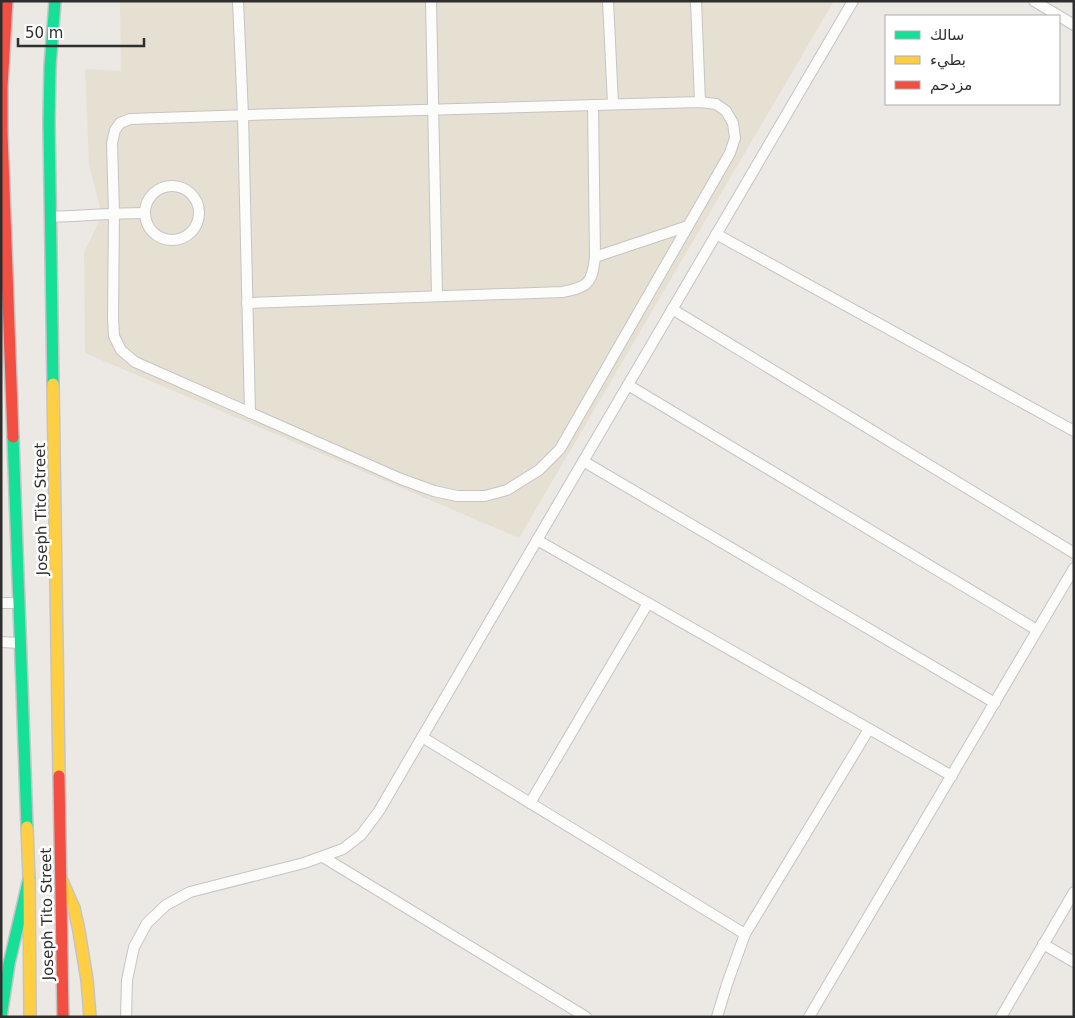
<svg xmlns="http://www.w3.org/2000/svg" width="1075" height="1018" viewBox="0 0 1075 1018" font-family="'DejaVu Sans',Cairo,sans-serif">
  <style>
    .education { fill: #e6e0d3 }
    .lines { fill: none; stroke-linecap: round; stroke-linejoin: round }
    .lane-casing { stroke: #c5c4c5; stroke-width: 12 }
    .fast-casing { stroke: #c5c4c5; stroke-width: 14 }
    .slow-casing { stroke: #c5c4c5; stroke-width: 14 }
    .jam-casing { stroke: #c5c4c5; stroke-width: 14 }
    .lane { stroke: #fcfcfb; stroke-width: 10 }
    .fast { stroke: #16e098; stroke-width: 11 }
    .slow { stroke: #ffcf43; stroke-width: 11 }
    .jam { stroke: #f24e42; stroke-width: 11 }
    .labels { text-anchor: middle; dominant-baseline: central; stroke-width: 5; stroke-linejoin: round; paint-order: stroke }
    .street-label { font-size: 15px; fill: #2e2e2e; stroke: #fff }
  </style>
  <rect width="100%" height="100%" fill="#ece8e4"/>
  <polygon class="education" points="120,1 834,1 519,538 85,353 84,253 102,215 89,165 85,69 121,71"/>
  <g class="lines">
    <g class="lane-casing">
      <g id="lane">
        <polyline points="238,1 243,115 250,413"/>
        <polyline points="431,1 437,296"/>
        <polyline points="608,1 613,104"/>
        <polyline points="696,1 700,102"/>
        <polyline points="1034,1 1074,25"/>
        <polygon points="700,102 716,104 726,111 733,123 735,138 730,153 560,449 539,470 507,490 485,496 457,496 434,491 401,479 135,362 121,350 114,336 113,317 114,213 112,143 115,130 120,123 130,119 280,114"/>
        <circle cx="172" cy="213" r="27"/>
        <path d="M51,217C83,216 113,213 144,213"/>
        <polyline points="716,234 1074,431"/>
        <polyline points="595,257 688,226"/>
        <path d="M247,303L562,292C588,287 592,284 595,257L593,105"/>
        <polyline points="672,309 1074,553"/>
        <polyline points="628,385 1037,630"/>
        <polyline points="583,461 995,703"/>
        <polyline points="537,540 952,776"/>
        <polyline points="1,603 18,603"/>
        <polyline points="1,642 20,643"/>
        <polyline points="422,737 745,934"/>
        <polyline points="530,803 648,603"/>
        <polyline points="323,857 586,1017"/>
        <polyline points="1043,944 1074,962"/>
        <polyline points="126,1017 127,980 134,947 147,923 166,905 190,892 304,863 343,849 361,835 379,811 537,540 853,1"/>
        <polyline points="717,1017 727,984 745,934 869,729"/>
        <polyline points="809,1017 1074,568"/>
        <polyline points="1001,1017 1074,892"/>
      </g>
    </g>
    <g class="fast-casing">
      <g id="fast">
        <polyline points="53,384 49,122 50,67 55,1"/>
        <polyline points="13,437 27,827"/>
        <polyline points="1,1017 9,964 29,878"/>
      </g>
    </g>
    <g class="slow-casing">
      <g id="slow">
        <polyline points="53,384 59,776"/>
        <polyline points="27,827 29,878 30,1017"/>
        <polyline points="61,879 74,908 79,931 87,980 90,1017"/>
      </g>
    </g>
    <g class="jam-casing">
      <g id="jam">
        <polyline points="7,1 2,87 2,133 13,437"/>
        <polyline points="59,776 63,1017"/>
      </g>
    </g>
    <use href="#lane" class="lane"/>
    <use href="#fast" class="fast"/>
    <use href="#slow" class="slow"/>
    <use href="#jam" class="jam"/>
  </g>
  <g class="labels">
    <g class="street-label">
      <text transform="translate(41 509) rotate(-91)">Joseph Tito Street</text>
      <text transform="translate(47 914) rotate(-91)">Joseph Tito Street</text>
    </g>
  </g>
  <rect width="1075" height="1018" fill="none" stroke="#2e2e2e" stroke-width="5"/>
  <rect x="885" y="15" width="175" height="90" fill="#ffffff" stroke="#ababab"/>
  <rect x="895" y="31" width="25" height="8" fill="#16e098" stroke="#ababab"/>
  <text x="930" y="40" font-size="15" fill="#2e2e2e">سالك</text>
  <rect x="895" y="56" width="25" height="8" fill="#ffcf43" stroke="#ababab"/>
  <text x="930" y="65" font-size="15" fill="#2e2e2e">بطيء</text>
  <rect x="895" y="81" width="25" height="8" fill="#f24e42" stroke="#ababab"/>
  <text x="930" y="90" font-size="15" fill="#2e2e2e">مزدحم</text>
  <path d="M18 38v8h126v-8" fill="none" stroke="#2e2e2e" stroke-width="2.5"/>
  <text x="25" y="38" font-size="15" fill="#2e2e2e" stroke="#ffffff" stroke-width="4" paint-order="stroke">50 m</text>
</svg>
